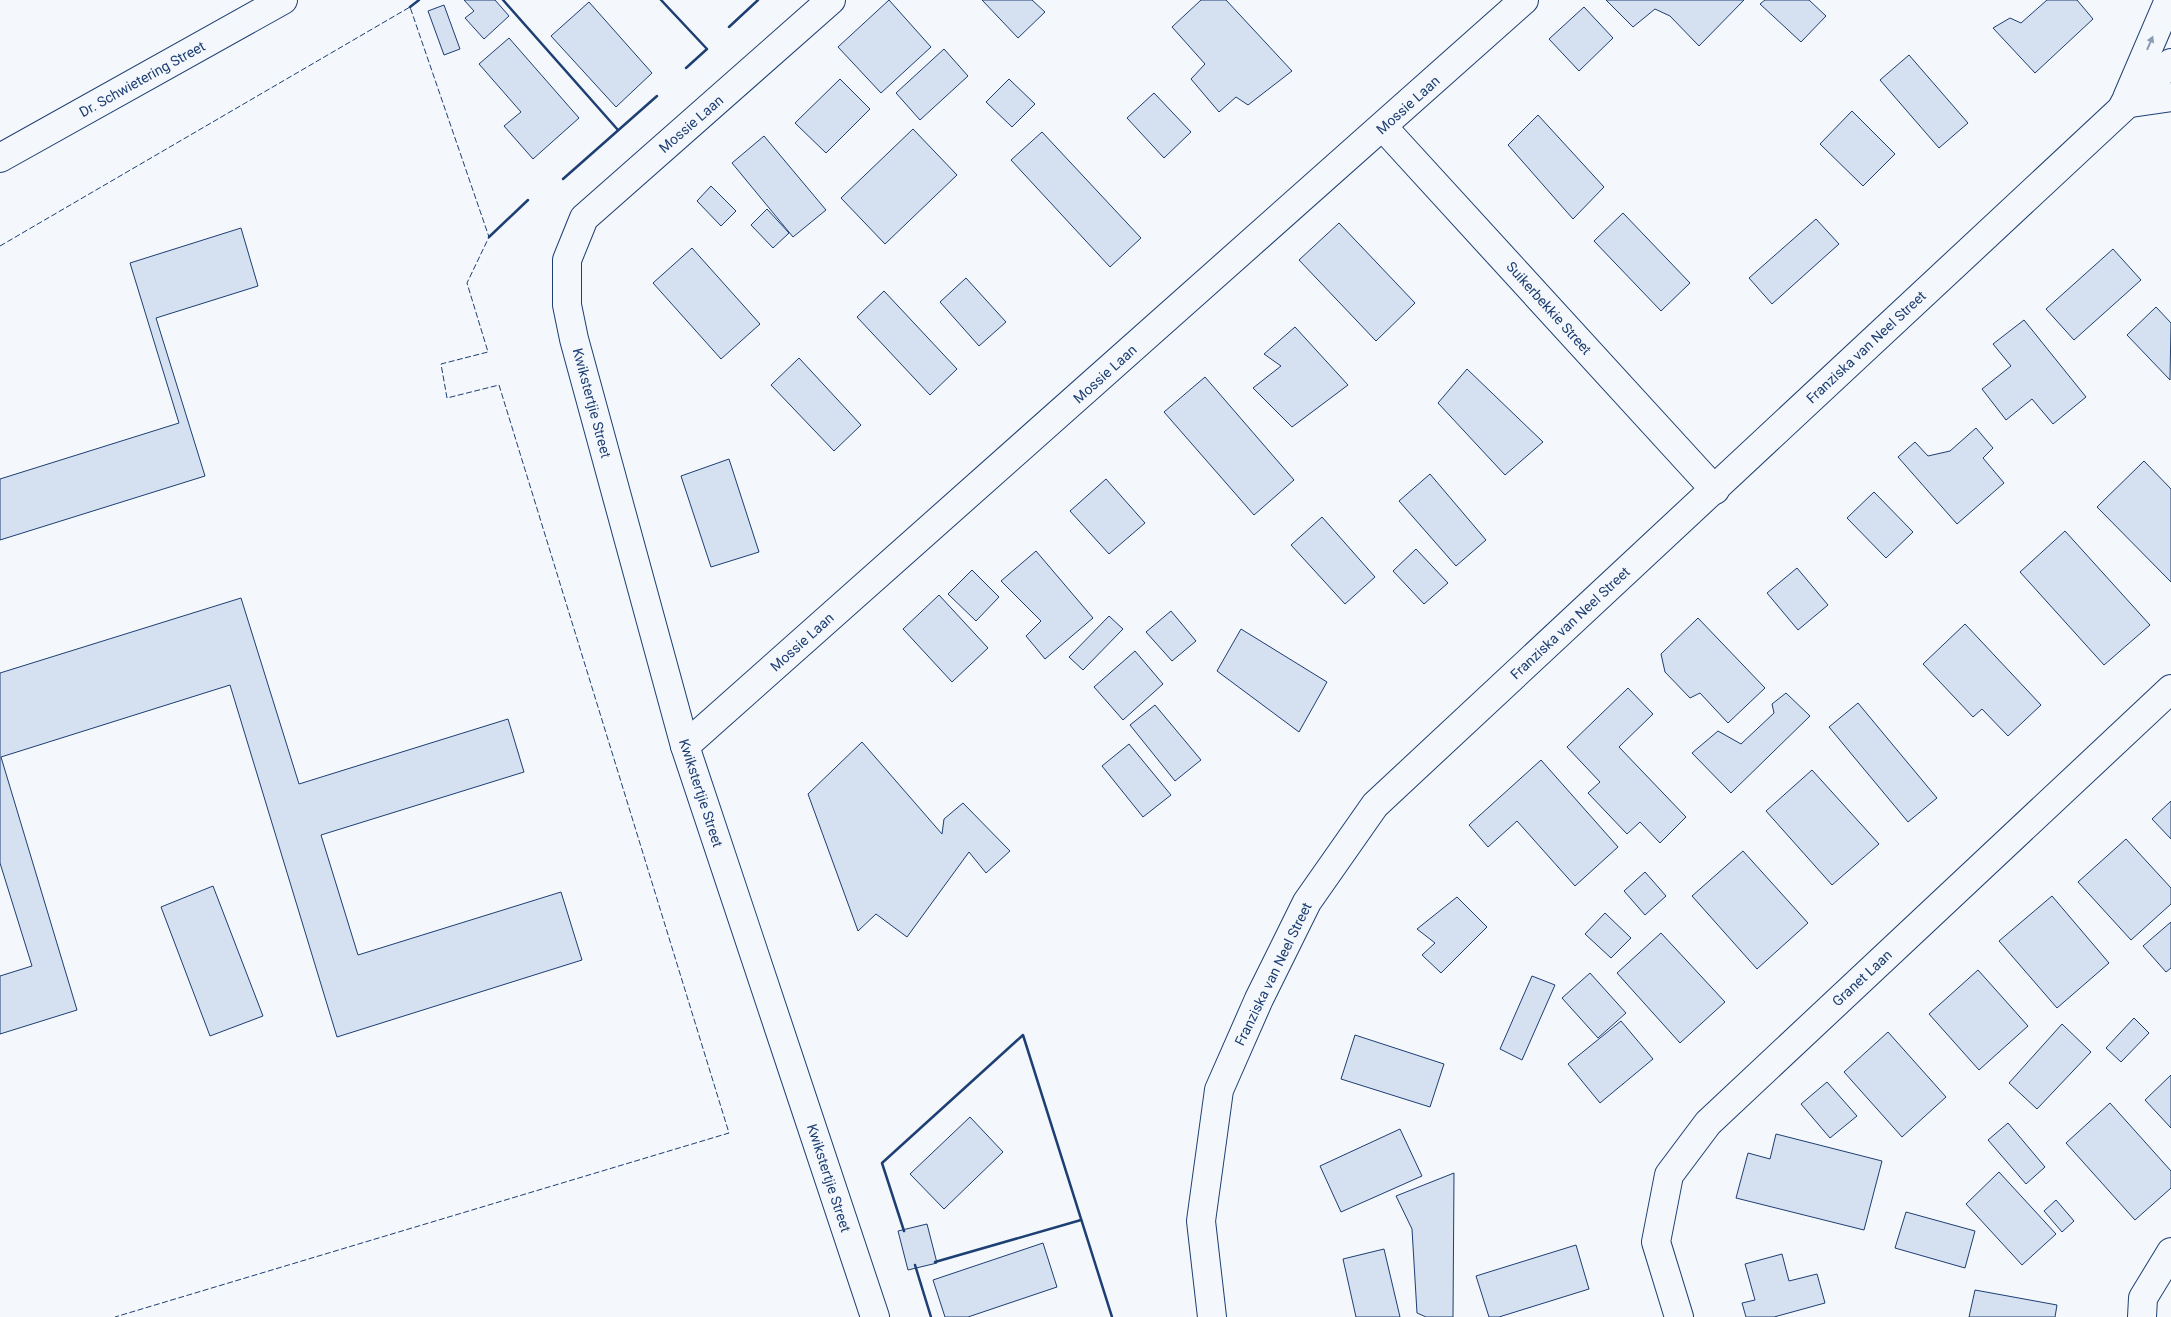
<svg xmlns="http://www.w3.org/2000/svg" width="2171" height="1317" viewBox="0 0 2171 1317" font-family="Roboto,sans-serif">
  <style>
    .building { fill: #d5e0f0; stroke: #1d3f73 }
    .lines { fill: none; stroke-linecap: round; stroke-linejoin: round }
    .minor-casing { stroke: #1d3f73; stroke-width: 30 }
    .tertiary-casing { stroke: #1d3f73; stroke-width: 30 }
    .minor { stroke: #f4f7fb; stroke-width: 28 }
    .tertiary { stroke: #f4f7fb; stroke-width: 28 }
    .fence { stroke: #1d3f73; stroke-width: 1; stroke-dasharray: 6 2.5; stroke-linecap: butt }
    .wall { stroke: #1d3f73; stroke-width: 2.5 }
    .oneway { fill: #889bb7 }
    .labels { text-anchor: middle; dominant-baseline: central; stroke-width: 4; stroke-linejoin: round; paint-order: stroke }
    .street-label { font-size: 14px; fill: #1d3f73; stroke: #f4f7fb }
  </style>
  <rect width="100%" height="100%" fill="#f4f7fb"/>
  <g class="building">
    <polygon points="464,0 495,0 509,16 484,39 465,18 474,11"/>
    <polygon points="889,0 931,47 881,93 838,47"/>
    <polygon points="1032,0 1045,12 1018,38 982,0"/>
    <polygon points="1201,0 1226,0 1292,71 1248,105 1236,97 1219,112 1191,79 1205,64 1172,27"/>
    <polygon points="1606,0 1744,0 1699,46 1670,16 1655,9 1633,27"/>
    <polygon points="1765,0 1809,0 1826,16 1801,42 1760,4"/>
    <polygon points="2047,0 2077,0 2093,19 2035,73 1993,28 2010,18 2021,23"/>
    <polygon points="589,2 652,73 616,107 551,36"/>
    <polygon points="444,5 460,49 444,55 428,11"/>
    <polygon points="1584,7 1613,38 1579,71 1549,39"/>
    <polygon points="509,38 579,118 533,159 504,126 521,112 479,64"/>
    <polygon points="944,49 968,76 920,120 896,93"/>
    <polygon points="1909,55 1968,123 1939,148 1880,80"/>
    <polygon points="840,79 870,109 826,153 795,123"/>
    <polygon points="1009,79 1035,104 1012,127 986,102"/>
    <polygon points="1154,93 1191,132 1164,158 1127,118"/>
    <polygon points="1852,111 1895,154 1863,186 1820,144"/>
    <polygon points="1538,115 1604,187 1573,219 1508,145"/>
    <polygon points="913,129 957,175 885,244 841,198"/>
    <polygon points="1042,132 1141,238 1110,267 1011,160"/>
    <polygon points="764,136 826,210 793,237 732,163"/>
    <polygon points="711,186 736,211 721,226 697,201"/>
    <polygon points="767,209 789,233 773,248 751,225"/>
    <polygon points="1623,213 1690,283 1661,311 1594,241"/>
    <polygon points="1816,219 1839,244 1772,304 1749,278"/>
    <polygon points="1339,223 1415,303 1376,341 1299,260"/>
    <polygon points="241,228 258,286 156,318 205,476 0,540 0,479 179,423 130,263"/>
    <polygon points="692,248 760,324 721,359 653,283"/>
    <polygon points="2113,249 2141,280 2074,340 2046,309"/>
    <polygon points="966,278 1006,322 979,346 940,302"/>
    <polygon points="884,291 957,369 930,395 857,317"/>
    <polygon points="2156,307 2171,323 2170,380 2127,335"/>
    <polygon points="2024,320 2086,397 2053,424 2032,399 2006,420 1982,389 2011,366 1993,344"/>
    <polygon points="1295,327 1348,385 1292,427 1253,388 1281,366 1264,354"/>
    <polygon points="799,358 861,425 834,451 771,385"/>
    <polygon points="1467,369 1543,442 1505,475 1438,403"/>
    <polygon points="1205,377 1294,480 1254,515 1164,412"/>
    <polygon points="1976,428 1993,448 1983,458 2004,483 1957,524 1898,457 1915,442 1928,456 1950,451"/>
    <polygon points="729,459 759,552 711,567 681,476"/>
    <polygon points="2144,461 2171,489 2171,582 2097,507"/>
    <polygon points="1430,474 1486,540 1456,566 1399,501"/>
    <polygon points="1106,479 1145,523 1109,554 1070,511"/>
    <polygon points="1874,492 1913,532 1886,558 1847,518"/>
    <polygon points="1322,517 1375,577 1345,604 1291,545"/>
    <polygon points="2065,531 2150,625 2104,665 2020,572"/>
    <polygon points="1416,549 1448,583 1424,604 1393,571"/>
    <polygon points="1036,551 1093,618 1045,659 1026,636 1041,621 1001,581"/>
    <polygon points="1797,568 1828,605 1798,630 1767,593"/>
    <polygon points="972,570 999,597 976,621 948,594"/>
    <polygon points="939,595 988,648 952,682 903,629"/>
    <polygon points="241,598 299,784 508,719 524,772 321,835 358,955 561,892 582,960 337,1037 230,685 1,757 77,1010 0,1034 0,976 32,966 0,863 0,673"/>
    <polygon points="1171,611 1196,641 1172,661 1146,632"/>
    <polygon points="1109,616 1123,629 1083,670 1069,657"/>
    <polygon points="1698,618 1765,688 1728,723 1700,693 1690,698 1665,672 1661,654"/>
    <polygon points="1965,624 2041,705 2008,736 1982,709 1973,717 1923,664"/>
    <polygon points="1241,629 1327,682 1299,732 1217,671"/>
    <polygon points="1135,651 1163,684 1123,720 1094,687"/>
    <polygon points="1628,688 1653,714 1619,747 1686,817 1660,843 1640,822 1627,834 1588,793 1600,782 1567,747"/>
    <polygon points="1786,693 1810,716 1731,793 1692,753 1718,731 1741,744 1774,713 1772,704"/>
    <polygon points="1858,703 1937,798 1908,822 1829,727"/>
    <polygon points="1155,705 1201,760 1175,781 1130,725"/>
    <polygon points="862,742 942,834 944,819 963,803 1010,851 986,873 969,852 907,937 876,914 858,931 808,794"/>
    <polygon points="1129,744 1171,795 1143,817 1102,766"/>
    <polygon points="1541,760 1618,847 1575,886 1517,821 1488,847 1469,825"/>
    <polygon points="1812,770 1879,844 1832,885 1766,811"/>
    <polygon points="2171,801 2171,839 2152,819"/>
    <polygon points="2126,839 2171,888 2171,904 2131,940 2078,882"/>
    <polygon points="1743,851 1808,923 1757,969 1692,896"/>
    <polygon points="1645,872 1666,896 1645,915 1624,891"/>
    <polygon points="213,886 263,1016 210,1036 161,907"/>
    <polygon points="2052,896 2109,963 2057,1008 1999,941"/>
    <polygon points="1457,897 1487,927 1441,973 1422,955 1435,943 1417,929"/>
    <polygon points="1605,913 1631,938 1611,958 1585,934"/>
    <polygon points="2171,922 2171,968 2166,972 2143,946"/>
    <polygon points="1661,933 1725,1002 1680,1043 1617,973"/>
    <polygon points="1978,970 2028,1026 1979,1070 1929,1014"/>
    <polygon points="1590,973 1626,1013 1598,1038 1562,998"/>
    <polygon points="1532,976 1555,985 1522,1060 1500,1049"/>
    <polygon points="2134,1018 2149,1033 2121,1062 2106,1048"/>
    <polygon points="1621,1021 1653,1059 1600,1103 1568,1064"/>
    <polygon points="2062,1024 2091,1052 2037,1109 2009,1083"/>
    <polygon points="1888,1032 1946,1097 1902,1137 1844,1072"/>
    <polygon points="1355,1035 1444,1064 1430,1107 1341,1079"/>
    <polygon points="2171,1075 2171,1128 2145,1100"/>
    <polygon points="1827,1082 1857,1116 1830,1138 1801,1104"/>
    <polygon points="2110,1103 2171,1171 2171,1188 2135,1220 2066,1143"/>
    <polygon points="970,1117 1003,1152 944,1209 910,1174"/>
    <polygon points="2008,1123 2045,1167 2026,1184 1988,1140"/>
    <polygon points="1400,1129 1422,1176 1341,1212 1320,1166"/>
    <polygon points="1776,1134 1882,1161 1864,1230 1736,1198 1748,1153 1770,1159"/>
    <polygon points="1999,1172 2056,1234 2022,1265 1966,1204"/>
    <polygon points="1454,1173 1453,1317 1426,1317 1417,1313 1412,1229 1396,1196"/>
    <polygon points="2056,1200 2074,1221 2062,1232 2044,1211"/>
    <polygon points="1906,1212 1975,1231 1965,1268 1895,1248"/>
    <polygon points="927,1224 937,1263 908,1270 898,1231"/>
    <polygon points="1043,1243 1057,1287 968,1317 945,1317 933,1280"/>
    <polygon points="1576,1245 1589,1289 1499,1317 1489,1317 1476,1276"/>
    <polygon points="1384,1249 1400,1317 1356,1317 1343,1259"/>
    <polygon points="1782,1254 1789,1281 1817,1274 1825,1303 1774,1317 1746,1317 1742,1303 1755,1300 1745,1264"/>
    <polygon points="1975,1290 2057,1305 2055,1317 1969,1317"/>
  </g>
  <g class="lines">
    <g class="minor-casing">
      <g id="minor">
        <polyline points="831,0 584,218 567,260 567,305 574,339 685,746 875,1317"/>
        <polyline points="2127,98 2169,0"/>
        <polyline points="2124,104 2171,97"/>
        <polyline points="1383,127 1715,490"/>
        <polyline points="685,746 1524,0"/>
        <polyline points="1212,1317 1201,1221 1219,1090 1259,999 1307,902 1375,805 2171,63"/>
        <polyline points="1679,1317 1656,1242 1669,1175 1708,1123 2171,689"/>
        <polyline points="2142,1317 2143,1298 2171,1252"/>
      </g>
    </g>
    <g class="tertiary-casing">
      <polyline id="tertiary" points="0,158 283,0"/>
    </g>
    <use href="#minor" class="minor"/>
    <use href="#tertiary" class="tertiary"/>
    <polyline class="fence" points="0,246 410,7 489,237 467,283 488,352 441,364 447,398 499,385 729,1133 115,1317"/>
    <g class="wall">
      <polyline points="503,0 618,130"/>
      <polyline points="661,0 707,49 686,68"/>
      <polyline points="410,7 419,0"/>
      <polyline points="729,27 758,0"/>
      <polyline points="563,179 657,96"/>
      <polyline points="489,237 528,200"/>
      <polyline points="904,1231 882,1163 1023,1035 1112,1317"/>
      <polyline points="935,1262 1081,1220"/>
      <polyline points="915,1265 931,1317"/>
    </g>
  </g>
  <defs><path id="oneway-solid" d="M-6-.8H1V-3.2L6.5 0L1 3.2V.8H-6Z" transform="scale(1.25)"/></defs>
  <use class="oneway" href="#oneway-solid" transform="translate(2150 43) rotate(-67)"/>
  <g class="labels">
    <g class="street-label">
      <text transform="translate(142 79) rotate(-29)">Dr. Schwietering Street</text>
      <text transform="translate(1408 105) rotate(-42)">Mossie Laan</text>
      <text transform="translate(691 124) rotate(-41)">Mossie Laan</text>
      <text transform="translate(1549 308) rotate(48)">Suikerbekkie Street</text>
      <text transform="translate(1866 347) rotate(-43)">Franziska van Neel Street</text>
      <text transform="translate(1105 374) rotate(-42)">Mossie Laan</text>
      <text transform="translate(592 403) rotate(75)">Kwikstertjie Street</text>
      <text transform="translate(1570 623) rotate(-43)">Franziska van Neel Street</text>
      <text transform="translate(802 642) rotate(-42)">Mossie Laan</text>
      <text transform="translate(701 793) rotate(72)">Kwikstertjie Street</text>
      <text transform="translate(1273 974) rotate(-64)">Franziska van Neel Street</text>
      <text transform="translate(1862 978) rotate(-43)">Granet Laan</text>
      <text transform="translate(829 1178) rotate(72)">Kwikstertjie Street</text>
    </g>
  </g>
</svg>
